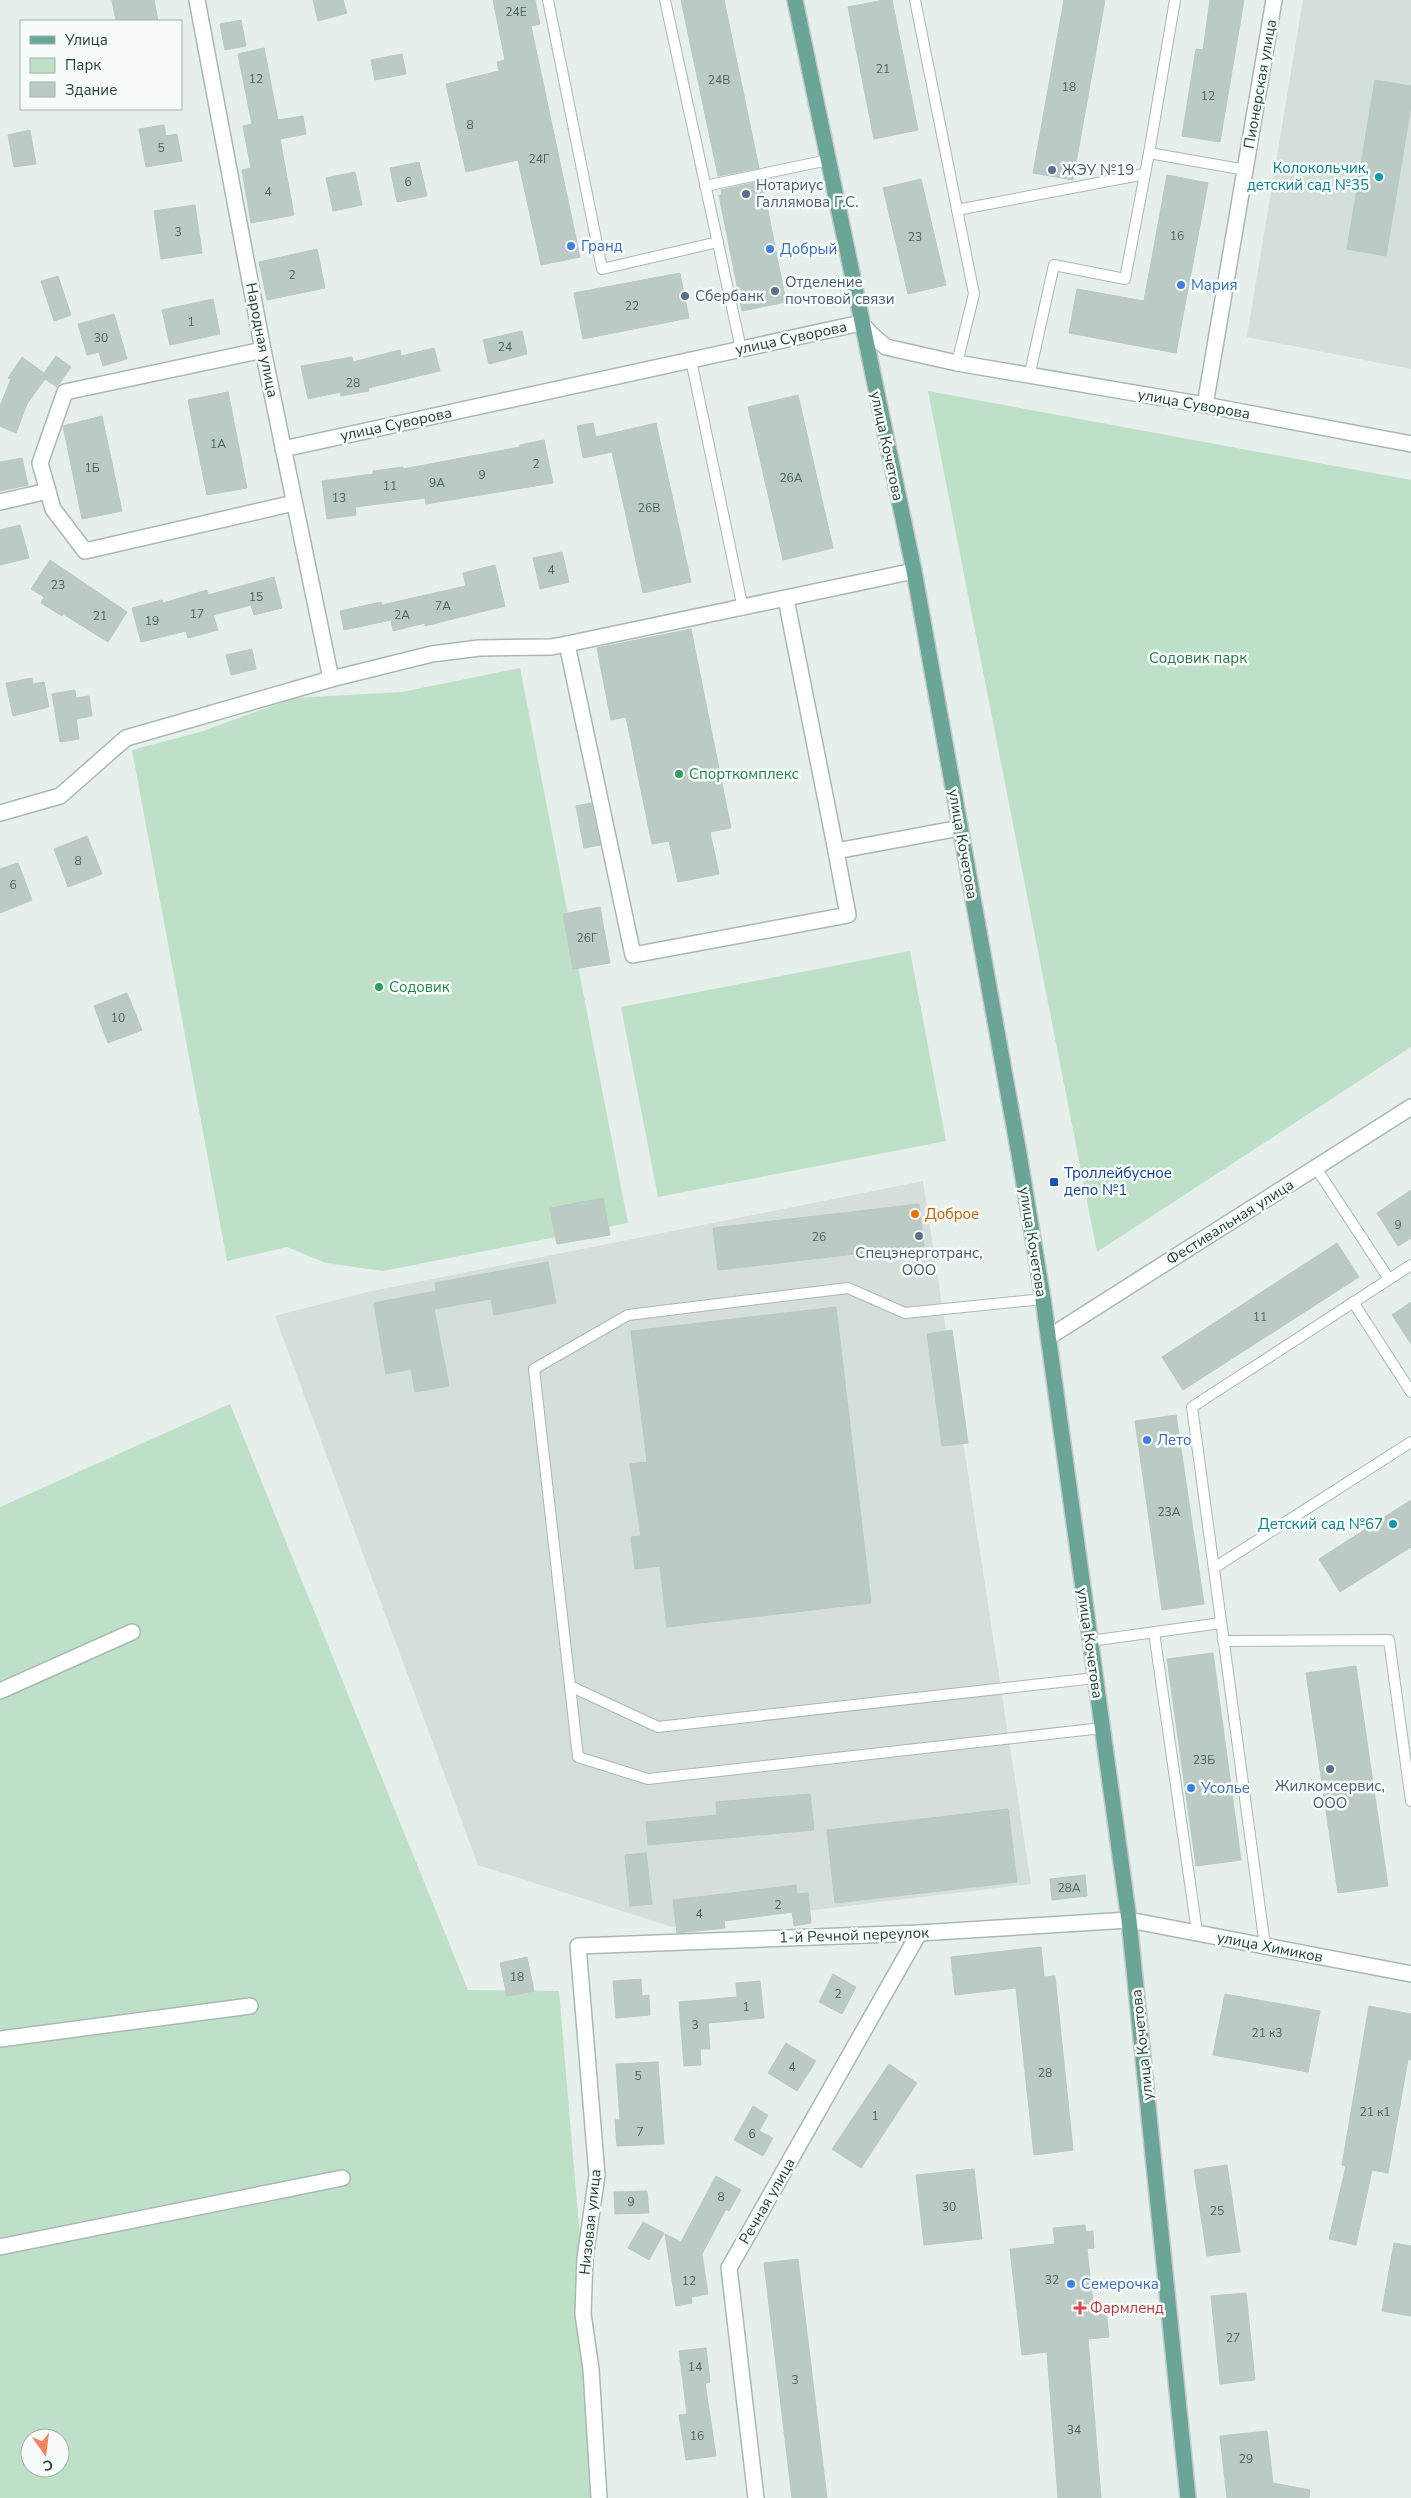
<svg xmlns="http://www.w3.org/2000/svg" width="1411" height="2498" viewBox="0 0 1411 2498" font-family="'Nunito Sans',sans-serif">
  <style>
    .built { fill: #d4dfda }
    .green { fill: #bfe0c8; fill-rule: evenodd }
    .building { fill: #bbcac4; stroke: #b8c9c2 }
    .lines { fill: none; stroke-linecap: round; stroke-linejoin: round }
    .service-casing { stroke: #a8b8b2; stroke-width: 12 }
    .minor-casing { stroke: #a8b8b2; stroke-width: 18 }
    .primary-casing { stroke: #c2cac8; stroke-width: 18 }
    .service { stroke: #fff; stroke-width: 10 }
    .minor { stroke: #fff; stroke-width: 15 }
    .primary { stroke: #6aa596; stroke-width: 15 }
    .service-dot { fill: #5c6f8a; stroke: #f7fbf9; stroke-width: 2 }
    .culture-dot { fill: #0f9aa8; stroke: #f7fbf9; stroke-width: 2 }
    .shop-dot { fill: #3f7fe0; stroke: #f7fbf9; stroke-width: 2 }
    .leisure-dot { fill: #2e9e5b; stroke: #f7fbf9; stroke-width: 2 }
    .transit-dot { fill: #1a4fb4; stroke: #f7fbf9; stroke-width: 2 }
    .food-dot { fill: #e8710a; stroke: #f7fbf9; stroke-width: 2 }
    .health-dot { fill: #e0444e; stroke: #f7fbf9; stroke-width: 2 }
    .labels { text-anchor: middle; dominant-baseline: central; stroke-width: 5; stroke-linejoin: round; paint-order: stroke }
    .number-label { font-size: 12px; fill: #4a645c }
    .street-label { font-size: 15px; fill: #24423a; stroke: #f7fbf9 }
    .culture-label { font-size: 15px; fill: #0d838f; stroke: #f7fbf9; text-anchor: end }
    .service-label { font-size: 15px; fill: #4e5e75; stroke: #f7fbf9; text-anchor: start }
    .shop-label { font-size: 15px; fill: #366cbe; stroke: #f7fbf9; text-anchor: start }
    .park-label { font-size: 15px; fill: #2d7a4b; stroke: #f7fbf9 }
    .leisure-label { font-size: 15px; fill: #27864d; stroke: #f7fbf9; text-anchor: start }
    .transit-label { font-size: 15px; fill: #164399; stroke: #f7fbf9; text-anchor: start }
    .food-label { font-size: 15px; fill: #c56008; stroke: #f7fbf9; text-anchor: start }
    .health-label { font-size: 15px; fill: #be3a42; stroke: #f7fbf9; text-anchor: start }
  </style>
  <rect width="100%" height="100%" fill="#e6efeb"/>
  <g class="built">
    <polygon points="1303,0 1411,0 1411,369 1247,337"/>
    <polygon points="923,1181 1031,1884 672,1927 478,1865 275,1316 367,1292"/>
  </g>
  <g class="green">
    <polygon points="928,391 1411,480 1411,1047 1097,1252"/>
    <polygon points="520,668 628,1223 383,1271 326,1263 287,1247 227,1261 132,750 200,732 294,698 402,692"/>
    <polygon points="910,951 946,1141 658,1197 621,1007"/>
    <path d="M230,1404L468,1990L559,1991L602,2498H0V1507ZM30,2438H60V2468H30Z"/>
  </g>
  <g class="building">
    <polygon points="112,0 154,0 158,21 116,21"/>
    <polygon points="313,0 343,0 347,13 318,21"/>
    <polygon points="493,0 535,0 540,24 531,26 580,257 541,265 518,160 466,172 446,84 499,71 497,62 505,60"/>
    <polygon points="681,0 724,0 759,168 718,176"/>
    <polygon points="884,0 892,0 918,130 874,139 848,7"/>
    <polygon points="1064,0 1105,0 1073,180 1033,173"/>
    <polygon points="1210,0 1244,0 1220,142 1182,136 1196,49 1203,50"/>
    <polygon points="241,20 246,46 225,50 220,24"/>
    <polygon points="264,48 278,120 303,116 306,134 280,139 294,215 251,223 242,170 251,168 243,126 252,124 238,54"/>
    <polygon points="402,54 406,74 375,80 371,60"/>
    <polygon points="1375,80 1411,86 1411,106 1386,256 1347,249"/>
    <polygon points="164,125 166,136 177,134 182,161 146,167 139,129"/>
    <polygon points="30,130 36,164 14,167 8,135"/>
    <polygon points="419,162 427,196 397,202 390,168"/>
    <polygon points="355,172 362,205 333,211 326,178"/>
    <polygon points="1167,175 1208,183 1176,353 1069,333 1077,289 1144,301"/>
    <polygon points="921,179 946,285 908,294 883,188"/>
    <polygon points="762,181 786,302 742,311 719,195 722,195 721,190"/>
    <polygon points="195,205 202,253 161,259 154,211"/>
    <polygon points="317,249 325,288 267,300 259,262"/>
    <polygon points="680,273 689,318 583,339 574,293"/>
    <polygon points="58,276 71,315 54,321 41,281"/>
    <polygon points="213,299 220,334 170,345 162,310"/>
    <polygon points="114,314 127,359 103,366 99,352 87,355 78,324"/>
    <polygon points="522,331 527,354 489,364 483,340"/>
    <polygon points="434,348 440,371 368,388 369,391 341,396 340,392 308,399 301,366 352,357 353,362 400,350 401,356"/>
    <polygon points="56,356 71,367 57,387 45,379 27,404 16,433 0,426 0,406 11,379 8,378 22,357 44,373"/>
    <polygon points="228,392 247,488 207,495 188,400"/>
    <polygon points="798,395 833,548 783,560 748,407"/>
    <polygon points="102,416 122,511 82,519 63,426"/>
    <polygon points="593,423 596,437 656,423 691,582 643,593 612,452 583,458 577,426"/>
    <polygon points="544,440 553,483 426,504 425,498 355,507 356,515 327,519 322,481 373,474 373,471 403,467 403,469 520,447 520,445"/>
    <polygon points="22,458 28,485 0,491 0,462"/>
    <polygon points="20,525 29,558 0,565 0,530"/>
    <polygon points="562,552 569,582 540,589 533,558"/>
    <polygon points="50,560 127,612 108,642 63,614 62,616 41,603 44,597 31,589"/>
    <polygon points="495,565 505,606 425,626 425,623 393,631 391,620 344,630 340,611 381,602 382,605 466,586 463,573"/>
    <polygon points="274,577 282,608 254,615 251,605 213,615 218,630 188,638 186,631 141,642 132,608 162,600 163,603 207,590 208,595"/>
    <polygon points="691,629 731,828 710,832 719,874 678,882 669,841 652,844 626,717 611,720 597,648"/>
    <polygon points="252,649 256,669 231,675 226,655"/>
    <polygon points="32,678 33,684 44,682 49,707 13,716 6,683"/>
    <polygon points="75,690 76,698 89,696 92,716 76,719 79,739 60,742 52,694"/>
    <polygon points="591,803 600,845 584,848 576,806"/>
    <polygon points="87,836 102,874 68,887 54,849"/>
    <polygon points="18,863 32,900 0,913 0,869"/>
    <polygon points="600,907 610,963 573,969 563,914"/>
    <polygon points="127,993 142,1030 108,1043 94,1006"/>
    <polygon points="1411,1190 1411,1238 1398,1246 1377,1213"/>
    <polygon points="603,1198 610,1235 557,1244 550,1208"/>
    <polygon points="919,1204 924,1246 718,1270 713,1228"/>
    <polygon points="1337,1243 1359,1277 1183,1390 1162,1357"/>
    <polygon points="548,1262 556,1303 494,1315 491,1299 434,1309 449,1386 415,1392 411,1369 386,1374 374,1303 436,1291 435,1283"/>
    <polygon points="1411,1302 1411,1344 1392,1315"/>
    <polygon points="836,1307 871,1603 667,1627 660,1566 635,1569 631,1537 641,1536 630,1464 647,1462 631,1331"/>
    <polygon points="952,1330 968,1443 942,1446 927,1334"/>
    <polygon points="1176,1415 1204,1604 1162,1610 1135,1421"/>
    <polygon points="1411,1500 1411,1547 1340,1592 1319,1559"/>
    <polygon points="1213,1653 1241,1860 1196,1866 1167,1659"/>
    <polygon points="1356,1666 1388,1886 1338,1893 1306,1673"/>
    <polygon points="810,1794 814,1830 648,1845 646,1822 717,1815 716,1802"/>
    <polygon points="1008,1809 1017,1882 835,1903 827,1830"/>
    <polygon points="646,1853 652,1904 630,1906 625,1855"/>
    <polygon points="1085,1875 1087,1896 1052,1900 1050,1879"/>
    <polygon points="796,1885 797,1894 808,1893 811,1923 794,1926 792,1912 724,1921 725,1928 677,1933 673,1900"/>
    <polygon points="1041,1947 1044,1977 1055,1976 1073,2150 1034,2155 1016,1988 955,1995 951,1957"/>
    <polygon points="527,1957 534,1991 507,1996 500,1963"/>
    <polygon points="833,1974 856,1987 842,2014 819,2002"/>
    <polygon points="641,1979 642,1996 649,1995 650,2015 616,2018 613,1981"/>
    <polygon points="760,1981 764,2018 708,2023 710,2049 700,2049 701,2065 684,2066 679,2002 737,1997 736,1983"/>
    <polygon points="1225,1994 1320,2011 1308,2072 1213,2055"/>
    <polygon points="1369,2006 1411,2014 1411,2060 1408,2059 1388,2173 1372,2170 1356,2245 1329,2239 1346,2166 1342,2165"/>
    <polygon points="786,2043 816,2061 797,2091 768,2073"/>
    <polygon points="658,2062 664,2144 617,2146 615,2120 620,2120 616,2064"/>
    <polygon points="889,2064 917,2083 861,2168 832,2149"/>
    <polygon points="753,2106 768,2115 759,2131 773,2138 763,2156 734,2140"/>
    <polygon points="1227,2165 1240,2252 1207,2256 1194,2170"/>
    <polygon points="974,2169 982,2239 924,2245 916,2175"/>
    <polygon points="716,2176 741,2190 729,2211 726,2209 702,2254 708,2294 691,2297 692,2303 676,2306 665,2234 681,2242"/>
    <polygon points="647,2191 649,2213 615,2214 614,2192"/>
    <polygon points="643,2222 664,2233 649,2260 628,2248"/>
    <polygon points="1085,2225 1086,2232 1093,2231 1094,2248 1087,2249 1094,2312 1106,2311 1109,2337 1088,2339 1101,2498 1058,2498 1047,2352 1022,2355 1010,2249 1055,2244 1053,2228"/>
    <polygon points="1394,2243 1411,2246 1411,2316 1382,2311"/>
    <polygon points="798,2259 827,2498 792,2498 764,2263"/>
    <polygon points="1246,2293 1255,2380 1220,2384 1211,2296"/>
    <polygon points="706,2348 710,2382 705,2383 716,2456 686,2460 679,2415 687,2414 679,2351"/>
    <polygon points="1267,2431 1273,2483 1310,2490 1309,2498 1227,2498 1220,2436"/>
  </g>
  <g class="lines">
    <g class="service-casing">
      <g id="service">
        <polyline points="548,0 602,269 718,242"/>
        <polyline points="665,0 741,349"/>
        <polyline points="915,0 974,294 957,363"/>
        <polyline points="1149,153 1246,170"/>
        <polyline points="705,186 828,160"/>
        <polyline points="957,210 1145,174"/>
        <polyline points="691,360 743,609"/>
        <polyline points="1029,377 1054,265 1125,279 1149,153 1175,0"/>
        <polyline points="1316,1168 1389,1279"/>
        <polyline points="1043,1299 905,1313 848,1288 628,1315 534,1369 570,1686 658,1727 1095,1678"/>
        <polyline points="1353,1302 1411,1392"/>
        <polyline points="1214,1568 1411,1442"/>
        <polyline points="1154,1632 1197,1932"/>
        <polyline points="1090,1641 1221,1623"/>
        <polyline points="1223,1641 1389,1640 1411,1801"/>
        <polyline points="570,1686 578,1757 648,1779 1102,1728"/>
        <polyline points="1265,1946 1192,1407 1411,1265"/>
      </g>
    </g>
    <g class="minor-casing">
      <g id="minor">
        <polyline points="197,0 263,350 331,679"/>
        <polyline points="263,350 65,392 40,463 53,509 85,551 294,503"/>
        <polyline points="1205,405 1274,0"/>
        <polyline points="283,449 861,323 872,335 886,347 957,363 1205,405 1411,444"/>
        <polyline points="0,502 48,491"/>
        <polyline points="786,599 836,851"/>
        <polyline points="567,644 633,955 848,915 836,851 960,828"/>
        <polyline points="0,813 60,796 126,738 331,679 432,654 479,648 551,647 567,644 914,571"/>
        <polyline points="1049,1337 1411,1107"/>
        <polyline points="0,1691 132,1632"/>
        <polyline points="0,2039 250,2006"/>
        <polyline points="0,2247 342,2178"/>
        <polyline points="599,2498 591,2369 583,2314 585,2258 597,2175 578,1946 919,1933 1129,1920 1411,1974"/>
        <polyline points="756,2498 729,2268 919,1933"/>
      </g>
    </g>
    <g class="primary-casing">
      <polyline id="primary" points="795,0 914,571 1019,1154 1043,1299 1129,1920 1188,2498"/>
    </g>
    <use href="#service" class="service"/>
    <use href="#minor" class="minor"/>
    <use href="#primary" class="primary"/>
  </g>
  <g class="service-dot">
    <circle cx="1052" cy="170" r="5"/>
    <circle cx="746" cy="194" r="5"/>
    <circle cx="775" cy="291" r="5"/>
    <circle cx="685" cy="296" r="5"/>
    <circle cx="919" cy="1236" r="5"/>
    <circle cx="1330" cy="1769" r="5"/>
  </g>
  <g class="culture-dot">
    <circle cx="1379" cy="177" r="5"/>
    <circle cx="1393" cy="1524" r="5"/>
  </g>
  <g class="shop-dot">
    <circle cx="571" cy="246" r="5"/>
    <circle cx="770" cy="249" r="5"/>
    <circle cx="1181" cy="285" r="5"/>
    <circle cx="1147" cy="1440" r="5"/>
    <circle cx="1191" cy="1788" r="5"/>
    <circle cx="1071" cy="2284" r="5"/>
  </g>
  <g class="leisure-dot">
    <circle cx="679" cy="774" r="5"/>
    <circle cx="379" cy="987" r="5"/>
  </g>
  <rect class="transit-dot" x="1049" y="1177" width="10" height="10" rx="2.5"/>
  <circle class="food-dot" cx="915" cy="1214" r="5"/>
  <path class="health-dot" d="M1077.5 2300.5h5v5h5v5h-5v5h-5v-5h-5v-5h5z"/>
  <g class="labels">
    <g class="number-label">
      <text x="516" y="12">24Е</text>
      <text x="883" y="69">21</text>
      <text x="256" y="79">12</text>
      <text x="719" y="80">24В</text>
      <text x="1069" y="87">18</text>
      <text x="1208" y="96">12</text>
      <text x="470" y="125">8</text>
      <text x="161" y="148">5</text>
      <text x="539" y="159">24Г</text>
      <text x="408" y="182">6</text>
      <text x="268" y="192">4</text>
      <text x="178" y="232">3</text>
      <text x="1177" y="236">16</text>
      <text x="915" y="237">23</text>
      <text x="292" y="275">2</text>
      <text x="632" y="306">22</text>
      <text x="191" y="322">1</text>
      <text x="101" y="338">30</text>
      <text x="505" y="347">24</text>
      <text x="353" y="383">28</text>
      <text x="218" y="444">1А</text>
      <text x="536" y="464">2</text>
      <text x="92" y="468">1Б</text>
      <text x="482" y="475">9</text>
      <text x="791" y="478">26А</text>
      <text x="437" y="483">9А</text>
      <text x="390" y="486">11</text>
      <text x="339" y="498">13</text>
      <text x="649" y="508">26В</text>
      <text x="551" y="570">4</text>
      <text x="58" y="585">23</text>
      <text x="256" y="597">15</text>
      <text x="443" y="606">7А</text>
      <text x="197" y="614">17</text>
      <text x="402" y="615">2А</text>
      <text x="100" y="616">21</text>
      <text x="152" y="621">19</text>
      <text x="78" y="861">8</text>
      <text x="13" y="885">6</text>
      <text x="587" y="938">26Г</text>
      <text x="118" y="1018">10</text>
      <text x="1398" y="1225">9</text>
      <text x="819" y="1237">26</text>
      <text x="1260" y="1317">11</text>
      <text x="1169" y="1512">23А</text>
      <text x="1204" y="1760">23Б</text>
      <text x="1069" y="1888">28А</text>
      <text x="778" y="1905">2</text>
      <text x="699" y="1914">4</text>
      <text x="517" y="1977">18</text>
      <text x="838" y="1994">2</text>
      <text x="746" y="2007">1</text>
      <text x="695" y="2025">3</text>
      <text x="1267" y="2033">21 к3</text>
      <text x="792" y="2067">4</text>
      <text x="1045" y="2073">28</text>
      <text x="638" y="2076">5</text>
      <text x="1375" y="2112">21 к1</text>
      <text x="875" y="2116">1</text>
      <text x="640" y="2132">7</text>
      <text x="752" y="2134">6</text>
      <text x="721" y="2197">8</text>
      <text x="631" y="2202">9</text>
      <text x="949" y="2207">30</text>
      <text x="1217" y="2211">25</text>
      <text x="1052" y="2280">32</text>
      <text x="689" y="2281">12</text>
      <text x="1233" y="2338">27</text>
      <text x="695" y="2367">14</text>
      <text x="795" y="2380">3</text>
      <text x="1074" y="2430">34</text>
      <text x="697" y="2436">16</text>
      <text x="1246" y="2459">29</text>
    </g>
    <g class="street-label">
      <text transform="translate(1260 84) rotate(-80)">Пионерская улица</text>
      <text transform="translate(791 338) rotate(-12)">улица Суворова</text>
      <text transform="translate(262 340) rotate(79)">Народная улица</text>
      <text transform="translate(1194 404) rotate(10)">улица Суворова</text>
      <text transform="translate(396 424) rotate(-12)">улица Суворова</text>
      <text transform="translate(887 446) rotate(78)">улица Кочетова</text>
      <text transform="translate(963 844) rotate(80)">улица Кочетова</text>
      <text transform="translate(1230 1222) rotate(-32)">Фестивальная улица</text>
      <text transform="translate(1033 1242) rotate(81)">улица Кочетова</text>
      <text transform="translate(1090 1643) rotate(82)">улица Кочетова</text>
      <text transform="translate(854 1935) rotate(-2)">1-й Речной переулок</text>
      <text transform="translate(1270 1947) rotate(11)">улица Химиков</text>
      <text transform="translate(1142 2045) rotate(-96)">улица Кочетова</text>
      <text transform="translate(767 2201) rotate(-60)">Речная улица</text>
      <text transform="translate(590 2222) rotate(-84)">Низовая улица</text>
    </g>
    <g class="culture-label">
      <text x="1369" y="168">Колокольчик,<tspan x="1369" dy="17">детский сад №35</tspan></text>
      <text x="1383" y="1524">Детский сад №67</text>
    </g>
    <g class="service-label">
      <text x="1062" y="170">ЖЭУ №19</text>
      <text x="756" y="185">Нотариус<tspan x="756" dy="17">Галлямова Г.С.</tspan></text>
      <text x="785" y="282">Отделение<tspan x="785" dy="17">почтовой связи</tspan></text>
      <text x="695" y="296">Сбербанк</text>
      <text x="919" y="1253" text-anchor="middle">Спецэнерготранс,<tspan x="919" dy="17">ООО</tspan></text>
      <text x="1330" y="1786" text-anchor="middle">Жилкомсервис,<tspan x="1330" dy="17">ООО</tspan></text>
    </g>
    <g class="shop-label">
      <text x="581" y="246">Гранд</text>
      <text x="780" y="249">Добрый</text>
      <text x="1191" y="285">Мария</text>
      <text x="1157" y="1440">Лето</text>
      <text x="1201" y="1788">Усолье</text>
      <text x="1081" y="2284">Семерочка</text>
    </g>
    <g class="park-label">
      <text x="1198" y="658">Содовик парк</text>
    </g>
    <g class="leisure-label">
      <text x="689" y="774">Спорткомплекс</text>
      <text x="389" y="987">Содовик</text>
    </g>
    <g class="transit-label">
      <text x="1064" y="1173">Троллейбусное<tspan x="1064" dy="17">депо №1</tspan></text>
    </g>
    <g class="food-label">
      <text x="925" y="1214">Доброе</text>
    </g>
    <g class="health-label">
      <text x="1090" y="2308">Фармленд</text>
    </g>
  </g>
  <rect x="20" y="20" width="162" height="90" fill="#f7fbf9" stroke="#a3b1ad"/>
  <rect x="30" y="36" width="25" height="8" fill="#6aa596" stroke="#a3b1ad"/>
  <text x="65" y="45" font-size="15" fill="#24423a">Улица</text>
  <rect x="30" y="58" width="25" height="15" fill="#bfe0c8" stroke="#a3b1ad"/>
  <text x="65" y="70" font-size="15" fill="#24423a">Парк</text>
  <rect x="30" y="82" width="25" height="15" fill="#bbcac4" stroke="#a3b1ad"/>
  <text x="65" y="95" font-size="15" fill="#24423a">Здание</text>
  <g transform="translate(45 2453) rotate(166)"><circle r="24" fill="#f7fbf9" stroke="#a3b1ad"/>
  <path d="M0-4L9 19L0 12L-9 19Z" fill="#f4845f"/>
  <text y="-8" font-size="14" font-weight="bold" text-anchor="middle" fill="#24423a">С</text>
  </g>
</svg>
